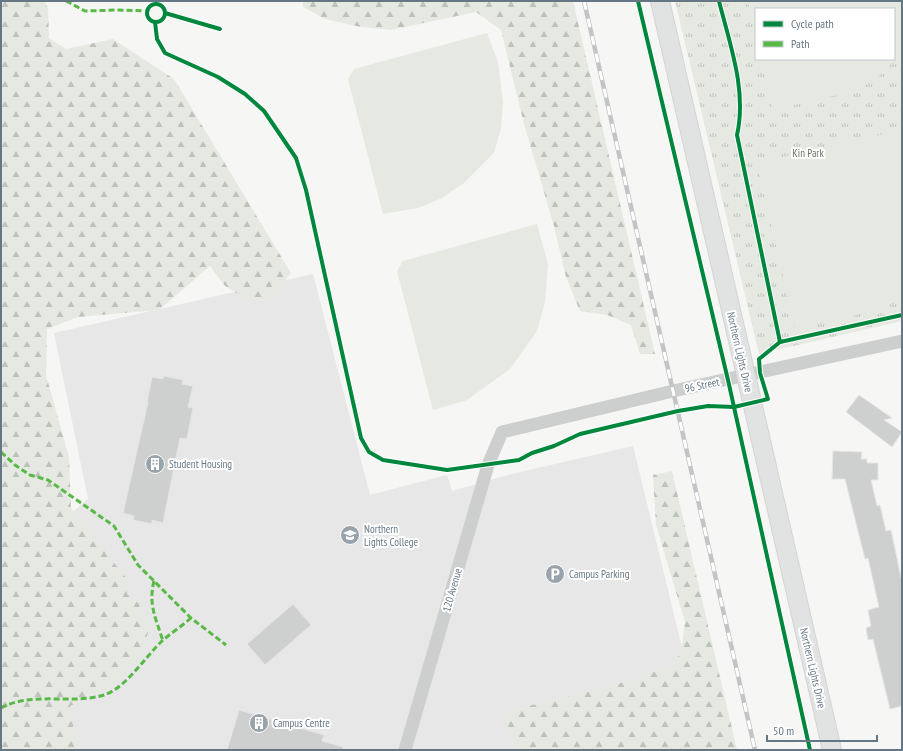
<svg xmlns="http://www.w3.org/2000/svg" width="903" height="751" viewBox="0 0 903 751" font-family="'PT Sans Narrow',sans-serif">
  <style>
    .built { fill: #e6e7e6 }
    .grass { fill: url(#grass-tufts); fill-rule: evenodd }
    .forest { fill: url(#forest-firs) }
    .pitch { fill: #e6e9e2 }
    .building { fill: #ced0d0; stroke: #e5e5e4 }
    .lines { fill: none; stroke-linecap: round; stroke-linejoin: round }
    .secondary-casing { stroke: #d3d4d5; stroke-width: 20 }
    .minor { stroke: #cdcfcf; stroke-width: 13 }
    .secondary { stroke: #e1e2e2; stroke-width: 18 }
    .rail-casing { stroke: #c2c4c5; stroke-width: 4.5 }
    .rail { stroke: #fff; stroke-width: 3; stroke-dasharray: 9; stroke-linecap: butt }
    .quiet { stroke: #58b947; stroke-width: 3; stroke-dasharray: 6 3; stroke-linecap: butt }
    .cycleway-casing { stroke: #fff; stroke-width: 6 }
    .cycleway { stroke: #00873e; stroke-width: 4 }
    .labels { text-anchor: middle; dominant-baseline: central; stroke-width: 4; stroke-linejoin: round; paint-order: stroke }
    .park-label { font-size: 11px; fill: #657760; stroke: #fff }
    .street-label { font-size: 11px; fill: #657785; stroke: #fff }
    .poi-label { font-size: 11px; fill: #657785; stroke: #fff; text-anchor: start }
  </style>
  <defs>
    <pattern id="grass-tufts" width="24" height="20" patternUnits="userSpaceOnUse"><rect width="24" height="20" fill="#e6e9e2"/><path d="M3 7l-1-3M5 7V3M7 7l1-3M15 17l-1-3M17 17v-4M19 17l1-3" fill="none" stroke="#bec2bd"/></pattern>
    <pattern id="forest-firs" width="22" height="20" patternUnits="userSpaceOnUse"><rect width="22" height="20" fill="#e6e9e2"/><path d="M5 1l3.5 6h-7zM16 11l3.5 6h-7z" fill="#bec2bd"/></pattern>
  </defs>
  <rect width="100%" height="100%" fill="#f6f6f4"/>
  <polygon class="built" points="313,274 370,495 447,475 452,491 512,474 633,446 707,750 27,750 1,571 88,499 54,333"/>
  <path class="grass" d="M675,1H902V321L759,354ZM756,9H894V59H756Z"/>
  <g class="forest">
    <polygon points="1,1 44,1 48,8 49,38 66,49 113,39 174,79 291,273 271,298 250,301 225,286 210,266 159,310 78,317 47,329 46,375 69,457 71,508 126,578 127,594 139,604 148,633 139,659 105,690 70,706 77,750 1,750"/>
    <polygon points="303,1 573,1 655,354 640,354 631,325 607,315 580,311 566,277 554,226 524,124 501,30 476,12 391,30 361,27 325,19 303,7"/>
    <polygon points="672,471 737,750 516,750 503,712 605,688 669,667 681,653 685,622 656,525 653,475"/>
  </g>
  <g class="pitch">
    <polygon points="748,1 902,1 902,49 890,65 875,80 854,91 773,110 761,59 894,59 894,9 756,9 756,37"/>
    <polygon points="487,33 498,62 503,102 501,128 494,153 464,183 440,199 418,208 383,214 348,79 354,69"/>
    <path d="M902,130V294C871,316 832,320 795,329L759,173L765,161Z"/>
    <polygon points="537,224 548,264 545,302 537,331 510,369 467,400 433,410 397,271 403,261"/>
  </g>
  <g class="building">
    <polygon points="164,376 183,380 182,384 193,386 188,407 193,408 187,439 180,438 163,523 152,520 152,524 133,520 134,516 123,513 148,402 147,402 152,377 163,379"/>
    <polygon points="859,395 892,418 884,420 902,432 892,447 846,412"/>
    <polygon points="833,451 862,452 861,459 867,459 867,463 878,463 878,480 871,480 877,506 880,505 886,531 891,530 902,582 902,706 890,709 873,639 868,640 866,628 871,626 868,610 879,607 868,558 865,559 845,479 832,479"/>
    <polygon points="293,604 311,625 265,665 247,644"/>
    <polygon points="239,710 324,735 322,741 343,747 343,750 227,750"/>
  </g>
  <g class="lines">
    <g class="secondary-casing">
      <polyline id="secondary" points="660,1 832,750"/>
    </g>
    <polyline class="minor" points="405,750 488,465 502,432 673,391 902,341"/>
    <use href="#secondary" class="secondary"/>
    <g class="rail-casing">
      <polyline id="rail" points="584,1 755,750"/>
    </g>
    <use href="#rail" class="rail"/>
    <g class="quiet">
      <polyline points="66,1 85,11 118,10 147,11"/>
      <polyline points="1,452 15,465 30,475 48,480 114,526 138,565 191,618 226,645"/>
      <path d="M154,581C148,604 156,619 163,641"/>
      <path d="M1,708C32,691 72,705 104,695C126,688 145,657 162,641C171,633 182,626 191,618"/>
    </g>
    <g class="cycleway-casing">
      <g id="cycleway">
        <polyline points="638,1 728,380 810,750"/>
        <path d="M719,1C730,45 747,90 737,135L780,342"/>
        <circle cx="156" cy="13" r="9"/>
        <polyline points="165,13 220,29"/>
        <polyline points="155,22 157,39 165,53 218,77 245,94 264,111 296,158 306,190 361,438 369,452 383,460 447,470 519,460 532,453 554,446 580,434 678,411 708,406 734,407 768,399 760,373 759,359 780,342 902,315"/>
      </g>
    </g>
    <use href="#cycleway" class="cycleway"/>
  </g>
  <defs>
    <g id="building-disc" transform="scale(1)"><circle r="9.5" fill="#98a3ac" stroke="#fff"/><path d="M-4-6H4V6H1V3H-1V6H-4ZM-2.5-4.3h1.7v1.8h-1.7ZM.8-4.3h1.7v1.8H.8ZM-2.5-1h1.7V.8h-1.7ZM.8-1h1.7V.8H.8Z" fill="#fff"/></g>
    <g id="university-disc" transform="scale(1)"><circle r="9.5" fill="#98a3ac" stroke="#fff"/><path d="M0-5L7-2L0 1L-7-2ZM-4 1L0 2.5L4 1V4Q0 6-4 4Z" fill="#fff"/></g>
    <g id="parking-disc" transform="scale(1)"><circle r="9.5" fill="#98a3ac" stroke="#fff"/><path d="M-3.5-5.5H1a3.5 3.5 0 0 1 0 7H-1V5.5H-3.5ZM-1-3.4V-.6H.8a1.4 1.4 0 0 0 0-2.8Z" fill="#fff"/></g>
  </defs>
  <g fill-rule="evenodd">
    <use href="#building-disc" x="155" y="464"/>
    <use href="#university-disc" x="350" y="535"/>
    <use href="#parking-disc" x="555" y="574"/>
    <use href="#building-disc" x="259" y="723"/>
  </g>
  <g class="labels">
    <g class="park-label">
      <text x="808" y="153">Kin Park</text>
    </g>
    <g class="street-label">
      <text transform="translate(740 352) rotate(77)">Northern Lights Drive</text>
      <text transform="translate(702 385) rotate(-12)">96 Street</text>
      <text transform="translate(452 590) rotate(-74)">120 Avenue</text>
      <text transform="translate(813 668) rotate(77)">Northern Lights Drive</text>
    </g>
    <g class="poi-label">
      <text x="169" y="464">Student Housing</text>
      <text x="364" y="529">Northern<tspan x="364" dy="13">Lights College</tspan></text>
      <text x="569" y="574">Campus Parking</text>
      <text x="273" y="723">Campus Centre</text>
    </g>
  </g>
  <rect width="903" height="751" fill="none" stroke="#657785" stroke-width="4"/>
  <rect x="755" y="8" width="140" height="52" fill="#ffffff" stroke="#c1c9ce"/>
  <rect x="763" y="21" width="20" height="6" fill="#00873e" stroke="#c1c9ce"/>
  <text x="791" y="28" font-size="12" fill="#657785">Cycle path</text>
  <rect x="763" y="41" width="20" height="6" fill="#58b947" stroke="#c1c9ce"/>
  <text x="791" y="48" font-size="12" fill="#657785">Path</text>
  <path d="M767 735v6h110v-6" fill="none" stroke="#657785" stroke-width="2"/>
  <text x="773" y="735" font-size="12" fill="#657785" stroke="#ffffff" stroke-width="3" paint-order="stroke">50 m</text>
</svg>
